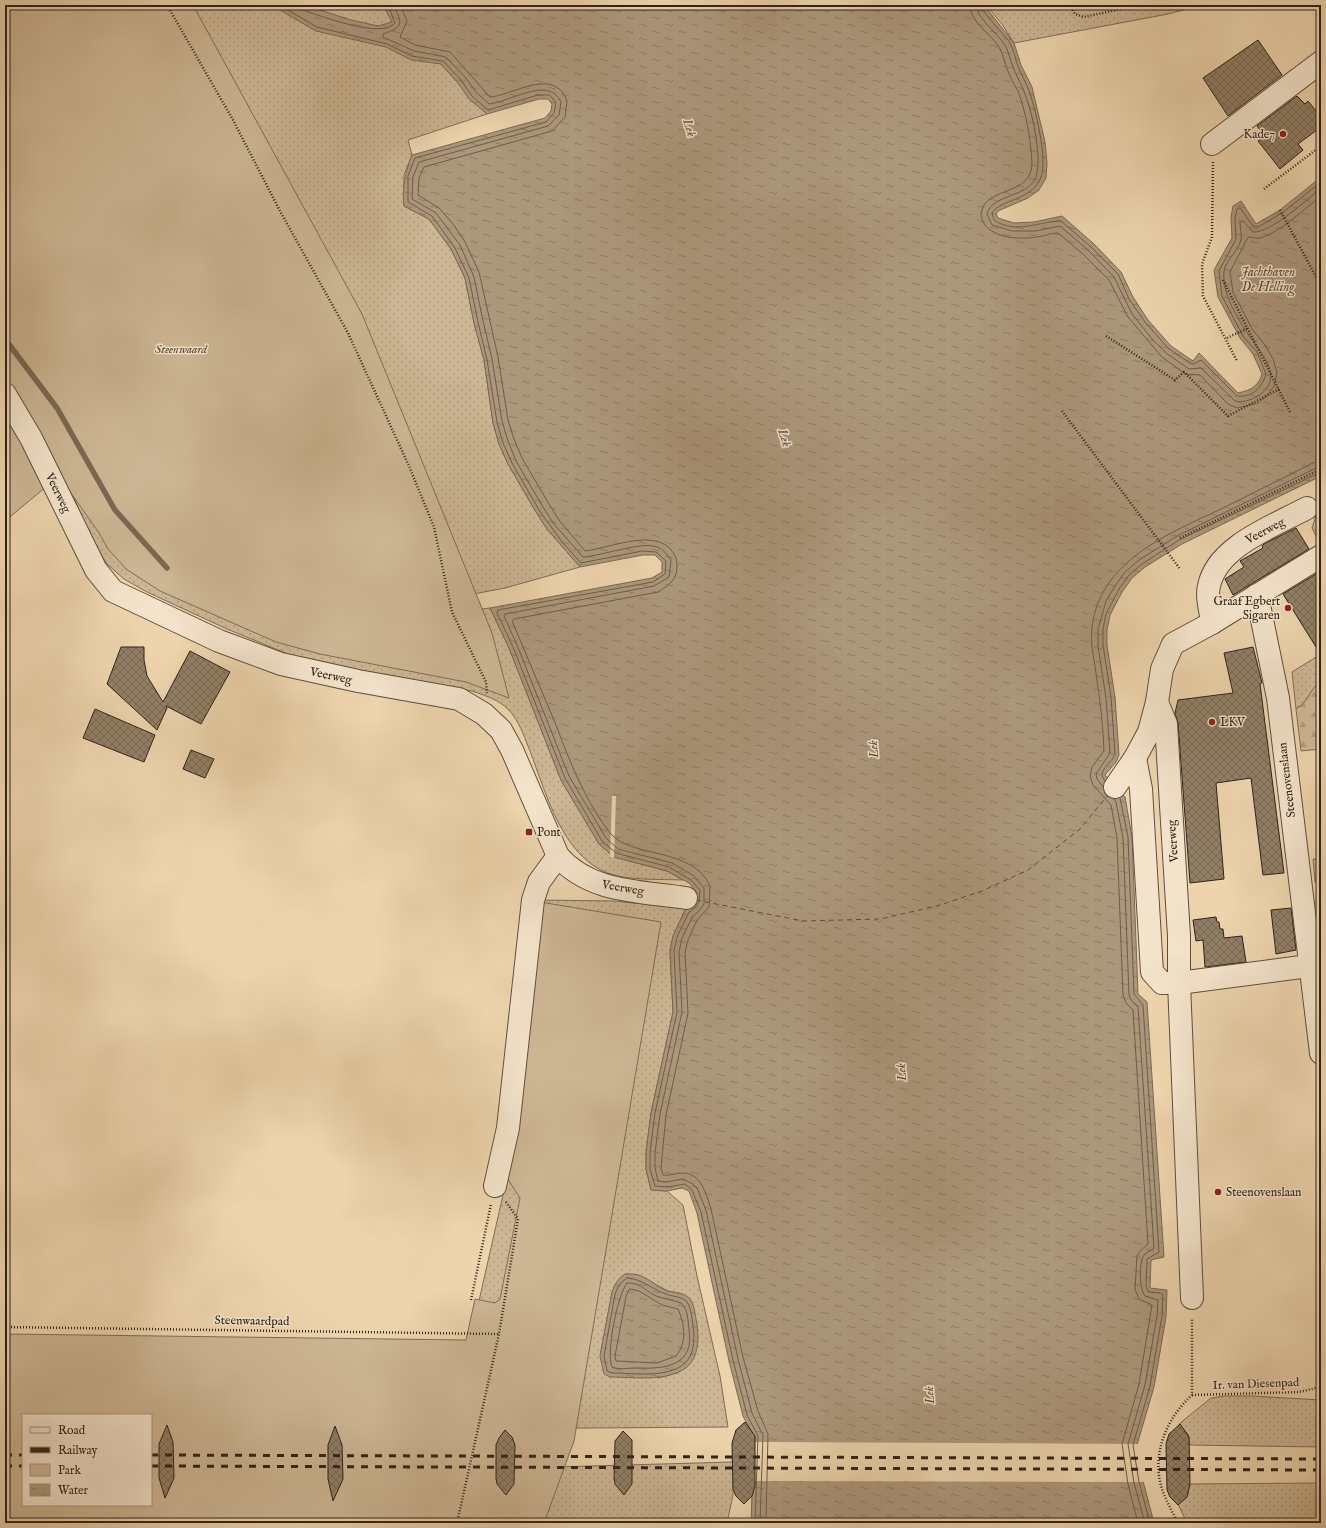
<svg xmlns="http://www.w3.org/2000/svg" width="1326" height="1528" viewBox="0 0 1326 1528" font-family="'IM FELL English',serif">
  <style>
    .grass { fill: url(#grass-dots); stroke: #7e6c57; fill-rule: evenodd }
    .forest { fill: url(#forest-firs); stroke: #7e6c57 }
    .park { fill: #cdb694; stroke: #7e6c57; fill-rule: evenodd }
    .water { fill: url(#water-ripples); stroke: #7a6854 }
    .pier { fill: #edd4ad }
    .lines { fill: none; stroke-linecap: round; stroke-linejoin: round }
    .shore { stroke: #6d5c4a; stroke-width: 1 }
    .stream { stroke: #7a6854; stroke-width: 5.5 }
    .ferry { stroke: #5a4b3c; stroke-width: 1; stroke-dasharray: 5 4; stroke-linecap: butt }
    .building { fill: url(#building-cross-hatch); stroke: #2e221a }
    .minor-casing { stroke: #5e4e3f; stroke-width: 24 }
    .path { stroke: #2e221a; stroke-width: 2.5; stroke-dasharray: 1 2; stroke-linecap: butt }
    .minor { stroke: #f3e3ca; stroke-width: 22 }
    .rail { stroke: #2e221a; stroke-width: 3; stroke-dasharray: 7 7; stroke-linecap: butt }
    .poi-dot { fill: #8f2418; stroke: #f3e3ca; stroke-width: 1.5 }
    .labels { text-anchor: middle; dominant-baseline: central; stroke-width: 3; stroke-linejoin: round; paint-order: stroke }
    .poi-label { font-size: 12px; fill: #2e221a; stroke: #f3e3ca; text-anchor: start }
    .park-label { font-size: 12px; font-style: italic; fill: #564738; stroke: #f3e3ca }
    .street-label { font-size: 12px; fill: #2e221a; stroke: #f3e3ca }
    .water-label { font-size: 13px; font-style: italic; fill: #5a4b3c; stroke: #f3e3ca }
  </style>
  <defs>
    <pattern id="grass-dots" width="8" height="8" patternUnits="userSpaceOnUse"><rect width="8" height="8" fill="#cdb694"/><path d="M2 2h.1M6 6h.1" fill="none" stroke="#b09c7f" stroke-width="1.8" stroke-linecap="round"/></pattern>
    <pattern id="forest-firs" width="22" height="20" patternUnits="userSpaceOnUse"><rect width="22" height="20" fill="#cdb694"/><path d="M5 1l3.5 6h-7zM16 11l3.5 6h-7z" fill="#b09c7f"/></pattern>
    <pattern id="water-ripples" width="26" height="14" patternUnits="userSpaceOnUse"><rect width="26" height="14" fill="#ac977b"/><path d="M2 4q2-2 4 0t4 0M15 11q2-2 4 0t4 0" fill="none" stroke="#8c7b64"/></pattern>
    <pattern id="building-cross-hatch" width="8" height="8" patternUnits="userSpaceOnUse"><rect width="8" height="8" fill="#917f66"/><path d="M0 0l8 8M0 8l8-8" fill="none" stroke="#776853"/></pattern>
  </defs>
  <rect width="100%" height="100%" fill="#edd4ad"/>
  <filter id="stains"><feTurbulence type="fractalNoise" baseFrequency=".005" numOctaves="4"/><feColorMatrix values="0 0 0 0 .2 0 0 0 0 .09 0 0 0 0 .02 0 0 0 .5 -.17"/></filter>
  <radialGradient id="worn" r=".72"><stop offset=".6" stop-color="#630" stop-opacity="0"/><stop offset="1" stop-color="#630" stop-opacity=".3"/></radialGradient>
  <g class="grass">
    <path d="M5,5H383C400,26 422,45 441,64C457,81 470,99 487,114L408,140L412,155L404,175V206L429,219L451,249L465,278L474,323L484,360L493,423L499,444L508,464L536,512L547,529L580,567L505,588L468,595L473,610L490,608L509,648L561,780L599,844L614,857L667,871L683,880C660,879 629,881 608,873C562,856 546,793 530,751C525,739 521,726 513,715C503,701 487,696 472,691L314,662L288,654L227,629L147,592L124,579L107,564L91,538L66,479Z"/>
    <polygon points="986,5 1203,5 1168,14 1014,43 1002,24"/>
    <polygon points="1321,500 1321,544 1320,544 1312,528"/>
    <path d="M1321,654V681C1310,688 1309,702 1296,709L1292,672Z"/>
    <polygon points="1313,859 1321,859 1321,881 1315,882"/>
    <path d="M539,900L614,901L686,908L673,936L670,951L673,1012L651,1113L646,1152V1169L651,1190L667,1191L683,1205L697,1276L720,1376L728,1427L450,1429L510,1164ZM626,1274L638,1275L668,1291L683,1294L686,1368L677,1373L659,1378L600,1356L612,1293C615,1285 618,1277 626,1274Z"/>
    <polygon points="1224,1396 1252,1396 1321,1400 1321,1447 1190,1445 1188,1434 1179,1424 1211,1398"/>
    <polygon points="733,1462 733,1495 727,1523 442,1523 448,1470"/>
    <polygon points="1321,1483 1321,1523 1187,1523 1178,1504 1187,1497 1190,1484"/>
  </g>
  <path class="forest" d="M1321,681V749L1301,751L1296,709C1309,702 1310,688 1321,681Z"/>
  <g class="park">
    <polygon points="5,5 193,5 362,314 492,633 509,698 466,682 320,654 276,642 160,591 126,569 108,549 99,533 59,476 5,521"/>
    <path d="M540,902L661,922L574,1441L544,1523H5V1334L466,1340L475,1299L495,1303L500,1299L520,1198L505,1175ZM23,1415H151V1505H23Z"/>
  </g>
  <g class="water">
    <path d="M271,5H304L351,20L378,26L392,22L383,5H984L1014,43L1021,65L1032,87L1045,142L1047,163L1046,178L1039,190L1028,198L998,211L996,214L998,218L1014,223L1034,222L1062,216L1094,244L1121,272L1133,297L1148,320L1171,346L1193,361L1199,353L1238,393C1251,390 1258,387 1262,374L1253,354L1240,338L1218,297L1214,270L1232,238L1231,217L1233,206L1241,201L1256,224L1280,210L1321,177V476L1182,544L1145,567L1132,578L1122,592L1110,615L1107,630V645L1115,697L1119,755L1116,762L1105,775L1125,797L1132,837L1138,994L1147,1002L1164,1257L1151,1260L1150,1288L1167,1290L1166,1317L1154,1387L1137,1445L1143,1481L1154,1523H751L754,1437L743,1416L729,1361L697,1213L689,1191L682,1188L667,1191L651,1190L646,1169V1152L651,1113L673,1012L670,951L673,936L686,908L696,901V891L689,883L667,871L614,857L599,844L561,780L509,648L490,608L652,578L662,572V562L655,555H643L580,567L547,529L536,512L508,464L499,444L493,423L484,360L474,323L465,278L451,249L429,219L404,206C402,187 405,173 412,155L545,118L551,111L552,104L548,99H539L487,114L469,99L458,83L441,64L411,60L386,47L316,31Z"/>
    <path d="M626,1274C630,1274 635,1274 638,1275C649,1278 657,1287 667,1291C675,1293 683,1292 690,1299C694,1304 695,1313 696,1319C700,1339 700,1365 676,1373C656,1381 632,1377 610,1377L604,1374L600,1356L612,1292C615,1285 618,1277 626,1274Z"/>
  </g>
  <g class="pier">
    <polygon points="612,796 616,796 614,858 610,857"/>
    <polygon points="752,1442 1140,1444 1145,1482 751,1481"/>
  </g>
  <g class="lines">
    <g class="shore">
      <polyline points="279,5 317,27 387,44 412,56 443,61 461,80 472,96 488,110 538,95 550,95 556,103 554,113 546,122 415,158 408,176 408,202 432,216 455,248 469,278 478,322 487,360 497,422 503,443 512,463 539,510 562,542 581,563 642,551 656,552 666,561 665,574 653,582 498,610 497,613 513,647 565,778 602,841 616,853 669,867 691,880 700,890 699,902 695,908 689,912 677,937 674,951 677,1012 655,1113 650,1152 650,1169 655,1186 667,1187 685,1184 692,1190 701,1212 733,1360 747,1415 758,1436 755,1523"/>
      <path d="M303,5L304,9L308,12C325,17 382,39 395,23L388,5"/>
      <path d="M393,5C403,23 404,27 383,34V37L414,51L446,57L465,77L476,92L489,104C510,102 549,75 561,102L559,115L548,126L419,162L413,177L412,199L436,213L460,245L474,277L483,321L492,359L502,421L508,441L516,461L543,507L554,524L583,557C601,556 642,541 657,547C663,549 668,555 671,560L669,577L654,586L505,614L504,616L517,645L569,776L606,838L618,849L672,863L694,876L704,888V904L698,912L693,916L682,938L679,952L682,1012L660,1114L655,1153V1168L658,1181L666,1182L683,1179L693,1184L697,1188L706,1210L738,1359L752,1413L763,1435L760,1523"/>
      <path d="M400,5L407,21L400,37L415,45L450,52L490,97C514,95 554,66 567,101L565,117L552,131L424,167L419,178L418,195L439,208L453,224L465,242L479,272L498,357L508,420L514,439L522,458L549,504L559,520L585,551C612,548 662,524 676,558C680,576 672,584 658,592L514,619L512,621C527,656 541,690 556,725C569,760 587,805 611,834C631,858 693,847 710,886L709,907L697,920L688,940L685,952L688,1013L666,1115L661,1168L663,1175C670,1176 676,1173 682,1173C701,1172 706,1194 711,1209L743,1357L758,1411L768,1434L766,1523"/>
      <path d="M970,5C970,23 992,34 1000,49C1003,55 1005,63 1007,69C1010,77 1014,84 1018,91C1026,112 1031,140 1032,163C1032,198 983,185 981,215C984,238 1018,240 1037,237C1044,236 1051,233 1058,233L1084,255L1109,280L1128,317L1161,356L1185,374L1200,375L1228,404L1237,408L1258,403L1267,396L1274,386L1277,373L1273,359L1265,345L1252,329L1233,292L1230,272L1248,237C1252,237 1256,239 1260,238C1279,233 1306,208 1321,196"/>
      <path d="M976,5C976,18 999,34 1006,47C1009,53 1010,60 1013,67C1016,75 1020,82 1023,89C1032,110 1041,151 1037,173C1033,198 992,193 987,214L992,225L1012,231H1035L1060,226L1088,250L1114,277L1132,314L1153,340L1166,353L1189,369L1201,368L1235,401C1242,403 1251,400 1258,396C1288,377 1257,349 1246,331C1236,315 1222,293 1224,272C1225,260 1238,252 1241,240C1242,235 1240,228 1240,222L1243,221L1253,232C1269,234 1308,199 1321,188"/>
      <path d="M981,5C982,13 1004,34 1010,43C1014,50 1015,59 1018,66C1021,74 1025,81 1028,88C1035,106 1048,160 1041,177C1033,201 998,199 992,214L994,220C1015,235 1040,221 1061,221L1091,247L1118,274L1129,299L1145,322L1168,348L1191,364H1194L1201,360L1237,396C1252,398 1262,388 1266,374L1257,352L1243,336L1222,296L1219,271L1236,239L1235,218L1237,209L1240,208L1253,226L1258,227L1282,213L1321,182"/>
      <path d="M1105,781C1096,771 1111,764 1115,754L1111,697L1103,645V629L1106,614L1119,589L1129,575L1142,564L1179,540L1321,472"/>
      <polyline points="1103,787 1097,779 1096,774 1110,753 1106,698 1098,646 1098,629 1106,601 1115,586 1125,572 1139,560 1177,536 1316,468 1321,467"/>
      <polyline points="1120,798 1128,837 1134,994 1143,1005 1159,1252 1147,1259 1146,1287 1149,1292 1161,1293 1163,1295 1162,1316 1150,1386 1133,1445 1139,1482 1150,1523"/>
      <path d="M1114,799L1116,802L1123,838L1129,995L1131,1000L1138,1007L1154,1248C1151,1251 1147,1251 1144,1255C1139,1262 1139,1290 1145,1296L1158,1300L1157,1316L1145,1385L1128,1444L1134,1483L1145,1523"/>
      <path d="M627,1278C643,1279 651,1289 666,1294C673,1297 680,1296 686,1301C690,1305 691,1313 692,1318C695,1337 697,1360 676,1369C657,1377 632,1373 612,1373L607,1371L604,1356L615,1294L619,1285Z"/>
      <path d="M627,1283C639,1282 645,1290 654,1295C661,1299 679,1300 683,1305C688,1311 688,1322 689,1329C695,1367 664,1369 636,1368C628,1368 619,1370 612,1367C606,1353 617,1296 627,1283Z"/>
      <path d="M630,1289L639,1291L662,1305L678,1309C685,1325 687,1343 676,1356L657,1363L616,1361L615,1356L626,1297Z"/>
      <path d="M1138,1523L1128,1484L1122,1444L1139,1384L1152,1305L1139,1299L1135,1289L1137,1256L1140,1251L1148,1244L1133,1010L1126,1003L1123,995L1117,838L1111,805L1093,785L1090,776L1092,767L1104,751C1103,725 1100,699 1096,673C1094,658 1090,644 1092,628C1099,561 1168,534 1221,509C1252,494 1282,478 1313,463L1321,461"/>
    </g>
    <polyline class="stream" points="5,339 57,408 115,510 167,568"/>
    <polyline class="ferry" points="696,900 803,921 880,919 937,906 982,891 1028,870 1080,829 1108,795"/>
  </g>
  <g class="building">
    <polygon points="1258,40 1282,75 1228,116 1203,78"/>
    <polygon points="1297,96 1305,104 1308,101 1321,117 1321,127 1298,144 1303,150 1280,169 1258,141 1265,136 1257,126"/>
    <polygon points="1296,528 1309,549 1233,595 1225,579 1244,567 1240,561 1263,548 1262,546 1264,544"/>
    <polygon points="1321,571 1321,655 1283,594"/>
    <polygon points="121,647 144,647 144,660 147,676 163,702 190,651 230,672 201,724 166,706 167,708 157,730 107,684"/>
    <polygon points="1253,647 1262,683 1260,684 1284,873 1263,875 1251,778 1216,783 1224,879 1190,883 1178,723 1175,713 1178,700 1233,693 1224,653"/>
    <polygon points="95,709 155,735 144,762 83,738"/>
    <polygon points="191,750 214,759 205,778 183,769"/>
    <polygon points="1291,908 1296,950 1276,954 1271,910"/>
    <polygon points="1216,917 1217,922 1219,922 1220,929 1223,929 1224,938 1242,936 1246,962 1205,967 1203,940 1196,941 1193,920"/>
    <polygon points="745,1422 755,1436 755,1486 752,1496 744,1504 736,1496 733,1489 732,1443 736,1430"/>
    <polygon points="1180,1424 1189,1437 1190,1484 1187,1497 1178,1505 1170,1497 1167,1490 1166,1444 1169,1434"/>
    <polygon points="167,1425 173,1442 174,1478 165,1498 159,1478 159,1444"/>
    <polygon points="335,1426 342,1445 343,1479 333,1501 328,1479 328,1445"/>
    <polygon points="505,1430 512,1437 515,1445 514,1484 506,1495 497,1484 496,1479 496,1445 499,1438"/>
    <polygon points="623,1431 632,1440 632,1484 624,1495 615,1484 614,1479 615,1441"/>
  </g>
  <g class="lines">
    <g class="minor-casing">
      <g id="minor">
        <polyline points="1212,144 1321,62"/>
        <path d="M5,394L31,438L96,570L113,591L219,641L281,664L358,681L459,699L484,714L501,730L512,750L558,856C590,893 641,891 686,898"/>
        <polyline points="1257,595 1278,698 1321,1053"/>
        <path d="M1212,623C1211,612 1206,597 1209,586C1217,546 1274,526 1307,508"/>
        <polyline points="1157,702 1166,724 1179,936 1179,983 1192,1298"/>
        <polyline points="1135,758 1141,789 1152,972 1162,983 1179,983 1309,966"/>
        <polyline points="1115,787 1135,758 1149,732 1157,702 1162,669 1173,644 1212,623 1321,556"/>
        <polyline points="495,1186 508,1128 533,900 539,882 558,856"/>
      </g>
    </g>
    <g class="path">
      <polyline points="167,5 233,120 280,211 348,333 409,466 434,527 452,612 486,682 487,693"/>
      <polyline points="1069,5 1075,14 1084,17 1139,5"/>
      <polyline points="1213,162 1212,237 1202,264 1203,296 1237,361"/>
      <polyline points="1264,189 1321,146"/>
      <polyline points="1280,210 1321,286"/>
      <polyline points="1223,280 1290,412"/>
      <polyline points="1106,336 1175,380 1184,372 1228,416 1279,389"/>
      <polyline points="1227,338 1248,328"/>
      <polyline points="1062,411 1180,569"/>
      <polyline points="1180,538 1321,469"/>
      <polyline points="471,1300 491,1204"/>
      <polyline points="5,1327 499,1334"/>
      <polyline points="1192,1395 1299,1392 1321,1387"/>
      <polyline points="457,1523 499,1334 518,1219 506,1202"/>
      <path d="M1178,1523C1172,1511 1165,1499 1161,1486C1152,1452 1167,1418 1192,1395V1318"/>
    </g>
    <use href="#minor" class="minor"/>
    <g class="rail">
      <polyline points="5,1455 23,1455"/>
      <polyline points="151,1455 1321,1459"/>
      <polyline points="5,1466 23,1466"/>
      <polyline points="151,1466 1321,1470"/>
    </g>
  </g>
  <g class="poi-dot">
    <circle cx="1283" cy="134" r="4"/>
    <circle cx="1288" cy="608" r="4"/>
    <circle cx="1212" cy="722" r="4"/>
    <rect x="525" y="828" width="8" height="8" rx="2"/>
    <circle cx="1218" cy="1192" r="4"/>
  </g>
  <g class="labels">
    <g class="poi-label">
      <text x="1275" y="134" text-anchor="end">Kade7</text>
      <text x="1280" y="601" text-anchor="end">Graaf Egbert<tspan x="1280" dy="14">Sigaren</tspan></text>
      <text x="1220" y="722">LKV</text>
      <text x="537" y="832">Pont</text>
      <text x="1226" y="1192">Steenovenslaan</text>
    </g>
    <g class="park-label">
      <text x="181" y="349">Steenwaard</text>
    </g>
    <g class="street-label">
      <text transform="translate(58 493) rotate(64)">Veerweg</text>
      <text transform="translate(1265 531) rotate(-28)">Veerweg</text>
      <text transform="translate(331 676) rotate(12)">Veerweg</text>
      <text transform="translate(1287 780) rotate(-97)">Steenovenslaan</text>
      <text transform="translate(1173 841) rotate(-94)">Veerweg</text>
      <text transform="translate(623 888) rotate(10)">Veerweg</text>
      <text transform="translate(252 1321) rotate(1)">Steenwaardpad</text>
      <text transform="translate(1256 1384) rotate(-2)">Ir. van Diesenpad</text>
    </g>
    <g class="water-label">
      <text transform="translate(689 128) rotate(73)">Lek</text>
      <text x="1268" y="272">Jachthaven<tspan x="1268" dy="15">De Helling</tspan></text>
      <text transform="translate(784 438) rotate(73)">Lek</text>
      <text transform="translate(874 749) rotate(-95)">Lek</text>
      <text transform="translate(902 1072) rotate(-95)">Lek</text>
      <text transform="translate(930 1395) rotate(-95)">Lek</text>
    </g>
  </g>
  <rect width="1326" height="1528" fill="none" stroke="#edd4ad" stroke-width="20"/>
  <rect x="6" y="6" width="1314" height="1516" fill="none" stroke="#2e221a" stroke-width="2"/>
  <rect x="10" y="10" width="1306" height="1508" fill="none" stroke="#2e221a"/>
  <rect x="22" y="1414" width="130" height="92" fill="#f3e3ca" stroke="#a49684"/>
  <rect x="30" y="1427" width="20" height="6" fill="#f3e3ca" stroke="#a49684"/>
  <text x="58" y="1434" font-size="12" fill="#2e221a">Road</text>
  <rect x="30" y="1447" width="20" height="6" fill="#2e221a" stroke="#a49684"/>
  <text x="58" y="1454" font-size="12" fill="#2e221a">Railway</text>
  <rect x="30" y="1464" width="20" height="12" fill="#cdb694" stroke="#a49684"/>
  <text x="58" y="1474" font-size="12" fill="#2e221a">Park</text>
  <rect x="30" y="1484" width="20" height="12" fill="url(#water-ripples)" stroke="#a49684"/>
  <text x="58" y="1494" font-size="12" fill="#2e221a">Water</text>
  <rect width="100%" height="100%" filter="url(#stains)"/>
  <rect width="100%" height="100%" fill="url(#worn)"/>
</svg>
